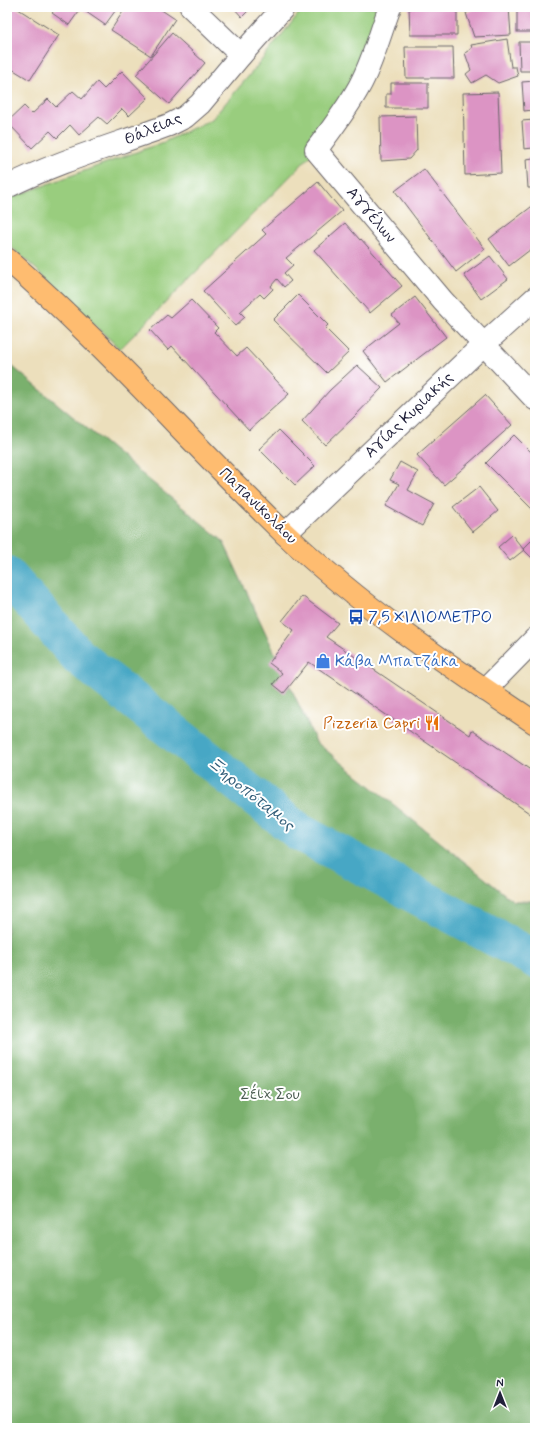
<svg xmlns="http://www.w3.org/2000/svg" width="542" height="1435" viewBox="0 0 542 1435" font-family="Mynerve,sans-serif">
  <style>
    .green { fill: #99cd7e; stroke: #5e785c }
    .forest { fill: #7ab06d; stroke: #4e6954 }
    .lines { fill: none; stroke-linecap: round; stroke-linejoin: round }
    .river { stroke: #46a7c5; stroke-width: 38 }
    .building { fill: #dc94c4 }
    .minor-casing { stroke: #696468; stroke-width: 24 }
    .major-casing { stroke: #696468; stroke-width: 24 }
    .minor { stroke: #fff; stroke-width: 22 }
    .major { stroke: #febc70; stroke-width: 22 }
    .labels { text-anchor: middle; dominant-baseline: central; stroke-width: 4; stroke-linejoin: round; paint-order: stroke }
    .street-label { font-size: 16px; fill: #22223b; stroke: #fff }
    .transit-label { font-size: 16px; fill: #164399; stroke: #fff; text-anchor: start }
    .shop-label { font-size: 16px; fill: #366cbe; stroke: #fff; text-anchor: start }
    .food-label { font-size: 16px; fill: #c56008; stroke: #fff; text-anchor: end }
    .park-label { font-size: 16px; fill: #4c5e52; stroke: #fff }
    .water-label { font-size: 17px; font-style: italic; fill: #325e79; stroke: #fff }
  </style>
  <rect width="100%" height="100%" fill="#fff"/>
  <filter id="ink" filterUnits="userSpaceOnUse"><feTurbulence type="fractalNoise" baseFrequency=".025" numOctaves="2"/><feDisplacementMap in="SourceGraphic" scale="8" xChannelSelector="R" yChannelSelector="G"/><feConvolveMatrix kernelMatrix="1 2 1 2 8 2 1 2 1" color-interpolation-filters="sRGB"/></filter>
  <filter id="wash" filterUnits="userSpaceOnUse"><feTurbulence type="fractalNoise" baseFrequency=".012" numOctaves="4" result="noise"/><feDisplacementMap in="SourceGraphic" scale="16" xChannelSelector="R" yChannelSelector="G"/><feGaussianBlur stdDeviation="0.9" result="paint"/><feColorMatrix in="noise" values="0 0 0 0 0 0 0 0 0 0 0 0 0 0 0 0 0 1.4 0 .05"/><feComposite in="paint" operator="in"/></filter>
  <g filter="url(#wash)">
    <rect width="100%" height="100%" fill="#ecdfbc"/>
    <polygon class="green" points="304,7 382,7 363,60 316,150 120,349 46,278 7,243 7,199 164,142 212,119 253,71"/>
    <polygon class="forest" points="7,362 223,541 316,742 513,901 535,901 535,1428 7,1428"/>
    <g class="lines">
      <polyline class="river" points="7,575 79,657 299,832 535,959"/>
    </g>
    <g id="blocks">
      <g class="building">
        <polygon points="7,7 15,7 59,35 30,80 7,66"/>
        <polygon points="57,7 73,7 79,11 69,25 52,13"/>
        <polygon points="79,7 118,7 105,25"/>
        <polygon points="126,7 157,7 175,19 151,56 111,30"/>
        <polygon points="233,7 252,7 242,17"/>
        <polygon points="409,7 457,7 457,35 410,35"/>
        <polygon points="477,7 509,7 511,35 474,37 466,13"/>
        <rect x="517" y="7" width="18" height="25"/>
        <polygon points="172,33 205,63 169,104 136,75"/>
        <polygon points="507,39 511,67 516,67 518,76 498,83 486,75 472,83 466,74 471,70 465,53 472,48 471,45"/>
        <polygon points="519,42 535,42 535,71 520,71"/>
        <polygon points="405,47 453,47 454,78 406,78"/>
        <polygon points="122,71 148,98 129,116 122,109 107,124 99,117 79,135 70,125 57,138 50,131 32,148 7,122 24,106 32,114 48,99 56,107 73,91 82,99 97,82 104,89"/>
        <polygon points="535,81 535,188 528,188 526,159 534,158 533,148 524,149 522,121 534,120 533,110 524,111 522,82"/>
        <polygon points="391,83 428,83 428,108 386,108 386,94 391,94"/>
        <polygon points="498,92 501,173 465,175 463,93"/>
        <polygon points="416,116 417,150 409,159 381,161 380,117"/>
        <polygon points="424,169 485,249 456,272 395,191"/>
        <polygon points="318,182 342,211 286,258 293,265 284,273 291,281 284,287 277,279 271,286 273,289 264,298 260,294 240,312 245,317 235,326 203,291 266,234 262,230"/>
        <polygon points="535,204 535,246 509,266 489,239"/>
        <polygon points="345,223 360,240 361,239 402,286 370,313 314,250"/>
        <polygon points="490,256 508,279 481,299 464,275"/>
        <polygon points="298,295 328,325 325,328 349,352 327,373 273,320"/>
        <polygon points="415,297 446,337 387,382 363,351 399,323 392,315"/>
        <polygon points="191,300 218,328 214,332 237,356 246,348 289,394 249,430 172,346 168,350 150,330 167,315 171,318"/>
        <polygon points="357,365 382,388 354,417 325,445 302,421 330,390"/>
        <polygon points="485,395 512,425 444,485 417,455"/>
        <polygon points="279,430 315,466 295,485 259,449"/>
        <polygon points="514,435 535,456 535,512 486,463"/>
        <polygon points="400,462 418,472 408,490 434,504 422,526 386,506 399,484 390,480"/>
        <polygon points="479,487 498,511 473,532 453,507"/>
        <polygon points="512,535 524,550 510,561 498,547"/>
        <polygon points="535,537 535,561 523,549"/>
        <polygon points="302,596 338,623 326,637 470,735 472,730 535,773 535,817 309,662 284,693 273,684 282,673 269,663 294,630 282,621"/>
      </g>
    </g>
  </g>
  <g filter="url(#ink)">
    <use href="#blocks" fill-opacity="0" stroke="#696468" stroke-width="1"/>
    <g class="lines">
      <g class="minor-casing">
        <g id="minor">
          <polyline points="191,7 241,55"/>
          <path d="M390,7C380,33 373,62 359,87C347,109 331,130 316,150L443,301L535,399"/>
          <path d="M7,187C58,161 115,145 169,125L185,117L200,104L241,55L284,7"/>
          <polyline points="285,534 483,345 535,298"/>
          <polyline points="485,690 535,639"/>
        </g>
      </g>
      <g class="major-casing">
        <path id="major" d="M7,259C105,344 191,443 284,533C360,606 448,665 535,723"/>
      </g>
      <use href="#minor" class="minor"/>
      <use href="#major" class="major"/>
    </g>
  </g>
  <defs>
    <g id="bus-bare" transform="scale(1.2)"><path d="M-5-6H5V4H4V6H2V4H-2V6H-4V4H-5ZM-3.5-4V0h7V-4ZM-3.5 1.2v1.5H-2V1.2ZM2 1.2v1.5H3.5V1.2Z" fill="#1a4fb4" stroke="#fff" stroke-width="2.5" paint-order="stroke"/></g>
    <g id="shop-bare" transform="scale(1.2)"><path d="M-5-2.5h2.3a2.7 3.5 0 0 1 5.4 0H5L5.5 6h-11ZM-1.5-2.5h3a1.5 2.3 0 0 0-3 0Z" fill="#3f7fe0" stroke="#fff" stroke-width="2.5" paint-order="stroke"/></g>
    <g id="restaurant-bare" transform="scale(1.2)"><path d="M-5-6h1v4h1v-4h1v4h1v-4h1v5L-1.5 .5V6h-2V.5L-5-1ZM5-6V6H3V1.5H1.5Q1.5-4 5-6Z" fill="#e8710a" stroke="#fff" stroke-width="2.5" paint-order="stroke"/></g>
  </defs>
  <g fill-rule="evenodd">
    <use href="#bus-bare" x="356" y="617"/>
    <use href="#shop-bare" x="323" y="661"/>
    <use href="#restaurant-bare" x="432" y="723"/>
  </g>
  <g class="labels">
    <g class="street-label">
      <text transform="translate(153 129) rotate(-23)">Θάλειας</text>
      <text transform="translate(371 215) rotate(50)">Αγγέλων</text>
      <text transform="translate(409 415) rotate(-44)">Αγίας Κυριακής</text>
      <text transform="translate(258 506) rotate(44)">Παπανικολάου</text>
    </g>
    <g class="transit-label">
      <text x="368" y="617">7,5 ΧΙΛΙΟΜΕΤΡΟ</text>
    </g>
    <g class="shop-label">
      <text x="335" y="661">Κάβα Μπατζάκα</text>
    </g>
    <g class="food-label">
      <text x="420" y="723">Pizzeria Capri</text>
    </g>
    <g class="park-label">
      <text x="270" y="1094">Σέιχ Σου</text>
    </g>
    <g class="water-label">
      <text transform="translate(251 794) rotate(39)">Ξηροπόταμος</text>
    </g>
  </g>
  <rect width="542" height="1435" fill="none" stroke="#fff" stroke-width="24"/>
  <g transform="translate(500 1393)" stroke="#ffffff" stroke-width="3" paint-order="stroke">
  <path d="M0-3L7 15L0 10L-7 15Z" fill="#22223b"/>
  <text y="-6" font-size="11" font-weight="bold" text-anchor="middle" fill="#22223b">N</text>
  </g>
</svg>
